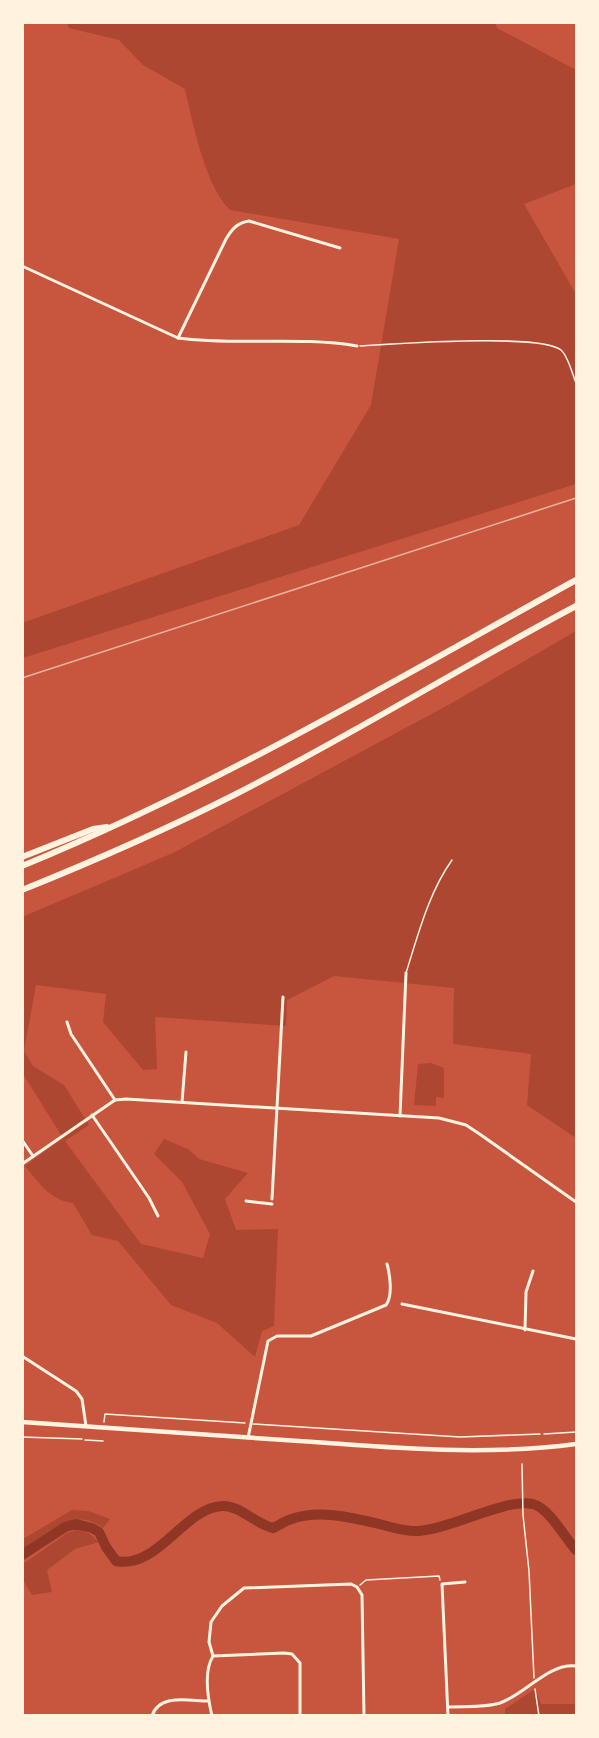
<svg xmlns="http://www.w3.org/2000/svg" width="599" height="1738" viewBox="0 0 599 1738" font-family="'PT Serif',serif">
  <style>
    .green { fill: #ae4732 }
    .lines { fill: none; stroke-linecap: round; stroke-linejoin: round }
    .river { stroke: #8f3625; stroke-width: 10 }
    .path { stroke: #fff3e0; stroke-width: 1.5 }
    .service { stroke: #fff3e0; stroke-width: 1.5 }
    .minor { stroke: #fff3e0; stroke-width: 3 }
    .secondary { stroke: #fff3e0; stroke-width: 4.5 }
    .motorway { stroke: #fff3e0; stroke-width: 6 }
    .rail { stroke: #e9b49f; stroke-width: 1.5 }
  </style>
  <rect width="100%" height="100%" fill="#c8553d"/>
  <g class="green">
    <path d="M67,23H495L497,28L576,70V184L524,204L576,294V375L575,390L576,394V484L23,658L22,623L299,525L371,405L399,239L230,210C206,188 192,121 185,89L143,65L119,40L69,28Z"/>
    <path d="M576,631V1138L527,1105L531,1054L453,1044L454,988L334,976L287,1000L286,1026L155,1017L157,1069L143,1070L103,1022L106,994L36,985L24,1051L33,1066L64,1085L89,1125L65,1141L141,1244L203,1258L210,1234L182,1182L154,1154L164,1139L188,1149L199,1159L248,1173L225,1199L236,1230L278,1229L274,1326L262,1331L255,1357L217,1323L171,1305L118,1241L92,1235L73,1203C50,1200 39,1183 25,1166L63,1138L23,1074L22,917L173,853L450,704Z"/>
    <polygon points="431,1063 444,1068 444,1098 436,1097 436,1106 414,1105 418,1064"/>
    <path d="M72,1510L88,1511L110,1519L103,1528C73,1505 48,1534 23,1549V1539Z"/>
    <polygon points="79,1529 90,1534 99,1542 75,1549 47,1570 52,1592 32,1595 23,1580 23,1563 26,1562 67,1533"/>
    <polygon points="535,1689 541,1704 576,1704 576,1715 505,1715 505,1709"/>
  </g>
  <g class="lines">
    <path class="river" d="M22,1555L65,1527L76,1524L92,1528L99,1532L106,1547L116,1561C157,1570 184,1508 222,1506C240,1505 255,1524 273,1528C278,1526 283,1522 289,1520C317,1509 350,1517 379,1524C392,1527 404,1532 419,1531C451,1529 505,1498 533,1504C549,1508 565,1538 576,1550"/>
    <g class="path">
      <path d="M360,346C394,344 540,333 561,350C568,356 572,373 576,383"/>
      <polyline points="104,1422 105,1414 245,1423"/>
      <polyline points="544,1434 576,1432"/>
      <polyline points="22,1437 82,1439"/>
      <polyline points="522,1464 523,1515 529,1571 534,1678"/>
      <polyline points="360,1585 366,1580 439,1576 440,1580"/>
      <polyline points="535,1689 539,1716"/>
    </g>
    <g class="service">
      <path d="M406,973C418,935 429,892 452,860"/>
      <polyline points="253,1424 460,1437 540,1434"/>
      <polyline points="85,1440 103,1441"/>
    </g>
    <g class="minor">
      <path d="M22,266L178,338C237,346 298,336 357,346"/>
      <path d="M178,338L226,239C232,229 237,223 249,221L340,248"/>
      <polyline points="67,1022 71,1034 115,1100"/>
      <polyline points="182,1102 186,1052"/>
      <polyline points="92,1115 149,1198 158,1216"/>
      <polyline points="400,1116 406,973"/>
      <polyline points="22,1140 33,1156"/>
      <polyline points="22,1164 115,1100 126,1099 439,1118 466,1125 481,1135 576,1202"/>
      <polyline points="272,1199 283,997"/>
      <polyline points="246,1201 272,1204"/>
      <polyline points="402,1304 576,1339"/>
      <polyline points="525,1330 526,1292 533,1271"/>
      <polyline points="22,1356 76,1391 82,1399 86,1426"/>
      <path d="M248,1438L268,1341L277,1336H311L386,1305C393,1296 390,1275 387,1264"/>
      <polyline points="213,1656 209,1642 211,1622 222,1606 244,1588 351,1584 357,1587 362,1595 364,1716"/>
      <path d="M448,1707C464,1706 484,1708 500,1703C526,1694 548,1663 576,1666"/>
      <path d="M152,1716C159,1693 190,1701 208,1701"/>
      <path d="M212,1716C208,1699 203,1672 213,1656L284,1653L292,1654L300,1663V1716"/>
      <polyline points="448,1716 442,1584 465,1582"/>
    </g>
    <path class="secondary" d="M22,1422C115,1428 207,1435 299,1441C391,1448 485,1456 576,1444"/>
    <g class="motorway">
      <polyline points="22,857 93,829 107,827"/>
      <path d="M22,866C217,786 393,681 576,580"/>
      <path d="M22,890C94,861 165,830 234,795C350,736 461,667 576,606"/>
    </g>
    <polyline class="rail" points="22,678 576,498"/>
  </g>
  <rect width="599" height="1738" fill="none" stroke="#fff3e0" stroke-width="48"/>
</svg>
